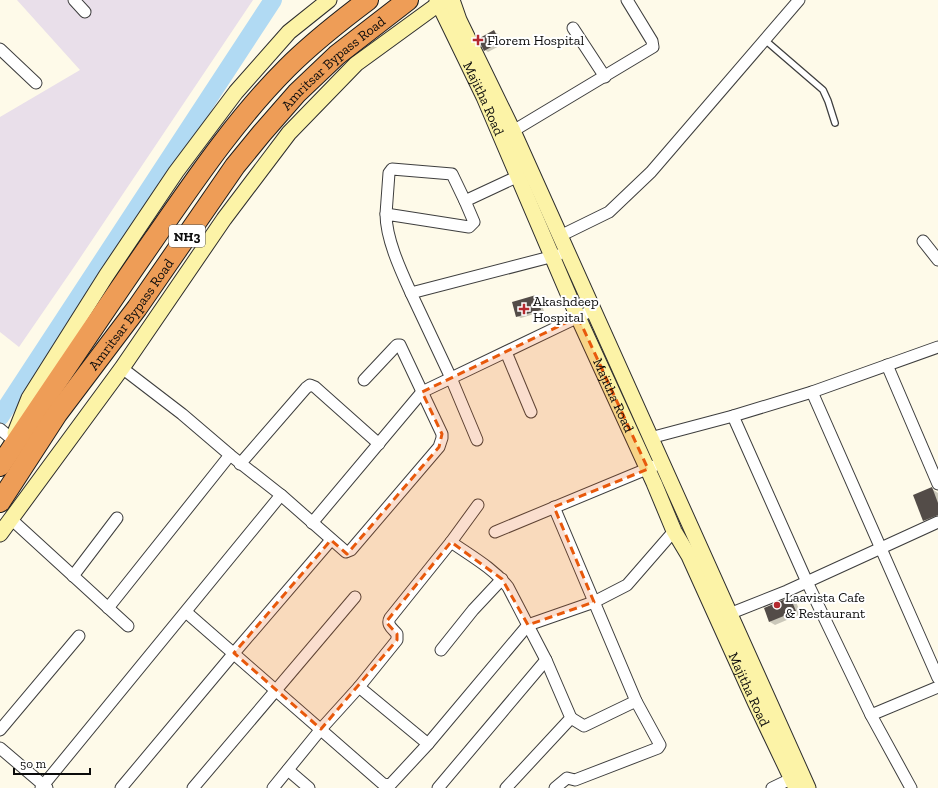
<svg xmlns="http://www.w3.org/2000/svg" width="938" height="788" viewBox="0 0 938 788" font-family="'Zilla Slab',serif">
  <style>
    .industrial { fill: #e9dfea }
    .shadow { fill: #0003 }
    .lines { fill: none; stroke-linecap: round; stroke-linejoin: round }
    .river { stroke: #b1daf3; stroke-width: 18 }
    .building { fill: #534c48 }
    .lane-casing { stroke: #3e3e3e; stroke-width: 8 }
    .street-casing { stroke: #3e3e3e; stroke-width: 13 }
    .secondary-casing { stroke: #2d2d2d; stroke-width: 17 }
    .highway-casing { stroke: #1c1c1c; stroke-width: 22 }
    .lane { stroke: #fff; stroke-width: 5.5 }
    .street { stroke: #fff; stroke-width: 11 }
    .secondary { stroke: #fcf3a7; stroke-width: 15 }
    .highway { stroke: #ee9d57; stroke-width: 20 }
    .marked { fill: #e8590c; fill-opacity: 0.2; stroke: #e8590c; stroke-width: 3; stroke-dasharray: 8 5; stroke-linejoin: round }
    .poi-dot { fill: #b4292f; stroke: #fff; stroke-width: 1.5 }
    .labels { text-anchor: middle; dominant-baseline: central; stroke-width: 4; stroke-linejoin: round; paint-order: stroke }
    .shield { fill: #fff; stroke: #545454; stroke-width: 1 }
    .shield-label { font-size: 13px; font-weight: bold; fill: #0b0b0b }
    .poi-label { font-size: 14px; fill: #0b0b0b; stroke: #fff; text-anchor: start }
    .street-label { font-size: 14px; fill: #0b0b0b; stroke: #fff }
  </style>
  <rect width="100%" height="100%" fill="#fefae9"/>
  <polygon class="industrial" points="17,0 253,0 74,267 19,347 0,332 0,117 80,70"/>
  <g class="shadow">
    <polygon points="494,32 498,34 503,44 488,52 485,50"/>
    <polygon points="536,296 539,298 544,311 521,318 517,316"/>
    <polygon points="932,489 938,493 938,520 929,523 924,520"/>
    <polygon points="790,598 796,602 801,614 775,625 770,622"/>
  </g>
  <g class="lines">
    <polyline class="river" points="0,417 273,0"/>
  </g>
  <g class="building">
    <polygon points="494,30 500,42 484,51 478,39"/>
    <polygon points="536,295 541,310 516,317 512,302"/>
    <polygon points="932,487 938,503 938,515 923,521 913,495"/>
    <polygon points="790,597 796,611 769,622 764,608"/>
  </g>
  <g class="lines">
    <g class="lane-casing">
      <polyline id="lane" points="765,40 823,90 828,101 835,123"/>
    </g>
    <g class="street-casing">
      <g id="street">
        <polyline points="74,0 85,12"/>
        <polyline points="573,28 605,77"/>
        <polyline points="0,49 36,83"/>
        <polyline points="513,131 653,47 652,41 627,0"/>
        <path d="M525,173L465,201L474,222L469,227L386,214C386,239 401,271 411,293L558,255"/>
        <polyline points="386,214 389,173 392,169 452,174 465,201"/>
        <polyline points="560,236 609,212 651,172 799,0"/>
        <polyline points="923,241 938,260"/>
        <polyline points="411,293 451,378 477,440"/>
        <polyline points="506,352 531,412"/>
        <polyline points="887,365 938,484"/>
        <polyline points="122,368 182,414 230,455 281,495 346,552 351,550 439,447 442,438 442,434 400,345 397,345 395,347 364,380"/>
        <polyline points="812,392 938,678"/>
        <polyline points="733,416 807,582 871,715 911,788"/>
        <polyline points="0,429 13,440"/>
        <polyline points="650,438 733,416 812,392 938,347"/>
        <polyline points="240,464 306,388 310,385 315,387 379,444"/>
        <polyline points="554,507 636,701"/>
        <polyline points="11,519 128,626"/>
        <polyline points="312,523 422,392 593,310"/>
        <polyline points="495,532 654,466"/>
        <path d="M451,542C471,556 493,568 508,587L546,660L571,718L506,788"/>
        <polyline points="73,576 117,518"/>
        <polyline points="108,608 230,455"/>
        <polyline points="186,612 383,784 390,785 428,744 528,625 594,602 627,585 674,531"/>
        <polyline points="729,614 787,591 938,522"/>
        <polyline points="441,650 473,610 502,579"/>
        <polyline points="359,687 428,744"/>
        <polyline points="871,715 938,687"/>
        <polyline points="0,730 79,636"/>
        <polyline points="0,748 47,788"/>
        <polyline points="288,770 309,788"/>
        <polyline points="41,788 281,495"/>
        <polyline points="121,788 234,653 331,540"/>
        <polyline points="193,788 355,597"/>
        <path d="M273,788L321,729L359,687L397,640V634C393,629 386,625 390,618L451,542L478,505"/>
        <polyline points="438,788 546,660"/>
        <polyline points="555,788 567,778 575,780 658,748 660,745 636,701 584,726 571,718"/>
        <polyline points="772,788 797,776"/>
      </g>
    </g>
    <g class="secondary-casing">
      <g id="secondary">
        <path id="s1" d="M437,0L484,97L578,317L654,483L674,531L689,556L755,702L796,788"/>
        <polyline points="452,0 459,20 513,131 808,788"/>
        <polyline points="15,433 29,398 106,276 176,172 236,92 289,32 329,0"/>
        <polyline points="0,534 122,368 224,219 289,133 356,64 444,0"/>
      </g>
    </g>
    <g class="highway-casing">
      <g id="highway">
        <path d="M0,466C51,390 102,314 154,239C195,180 236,119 287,68C312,43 340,21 368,0"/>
        <path id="s2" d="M0,502L57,414L137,308L235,166L262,133L297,93L337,55L408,0"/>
      </g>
    </g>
    <use href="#lane" class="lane"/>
    <use href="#street" class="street"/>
    <use href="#secondary" class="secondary"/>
    <use href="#highway" class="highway"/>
  </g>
  <path class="marked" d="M578,317L648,469L554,507L594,602L528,625L502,579L451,542L386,622L397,634V640L321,729L234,653L331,540L347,554L439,447L442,434L422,392Z"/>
  <g class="poi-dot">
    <path d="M476 34h4v4h4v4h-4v4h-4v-4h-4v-4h4z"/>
    <path d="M522 303h4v4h4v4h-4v4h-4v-4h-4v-4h4z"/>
    <circle cx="777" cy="605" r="4"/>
  </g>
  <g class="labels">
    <rect class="shield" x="169" y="225" width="36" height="22" rx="3"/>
    <g class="shield-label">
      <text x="187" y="236">NH3</text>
    </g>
    <g class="poi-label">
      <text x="487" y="40">Florem Hospital</text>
      <text x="533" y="301">Akashdeep<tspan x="533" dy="16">Hospital</tspan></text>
      <text x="785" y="597">Laavista Cafe<tspan x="785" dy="16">&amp; Restaurant</tspan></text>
    </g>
    <g class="street-label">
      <text stroke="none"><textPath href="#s2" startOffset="553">Amritsar Bypass Road</textPath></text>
      <text stroke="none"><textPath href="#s1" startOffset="109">Majitha Road</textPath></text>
      <text stroke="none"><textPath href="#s2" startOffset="229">Amritsar Bypass Road</textPath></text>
      <text stroke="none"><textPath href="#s1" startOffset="433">Majitha Road</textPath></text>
      <text stroke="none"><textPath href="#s1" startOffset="757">Majitha Road</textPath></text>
    </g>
  </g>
  <path d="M14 768v6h76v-6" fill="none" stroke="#0b0b0b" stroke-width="2"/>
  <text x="20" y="768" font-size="12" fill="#0b0b0b" stroke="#ffffff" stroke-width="3" paint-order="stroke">50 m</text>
</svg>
